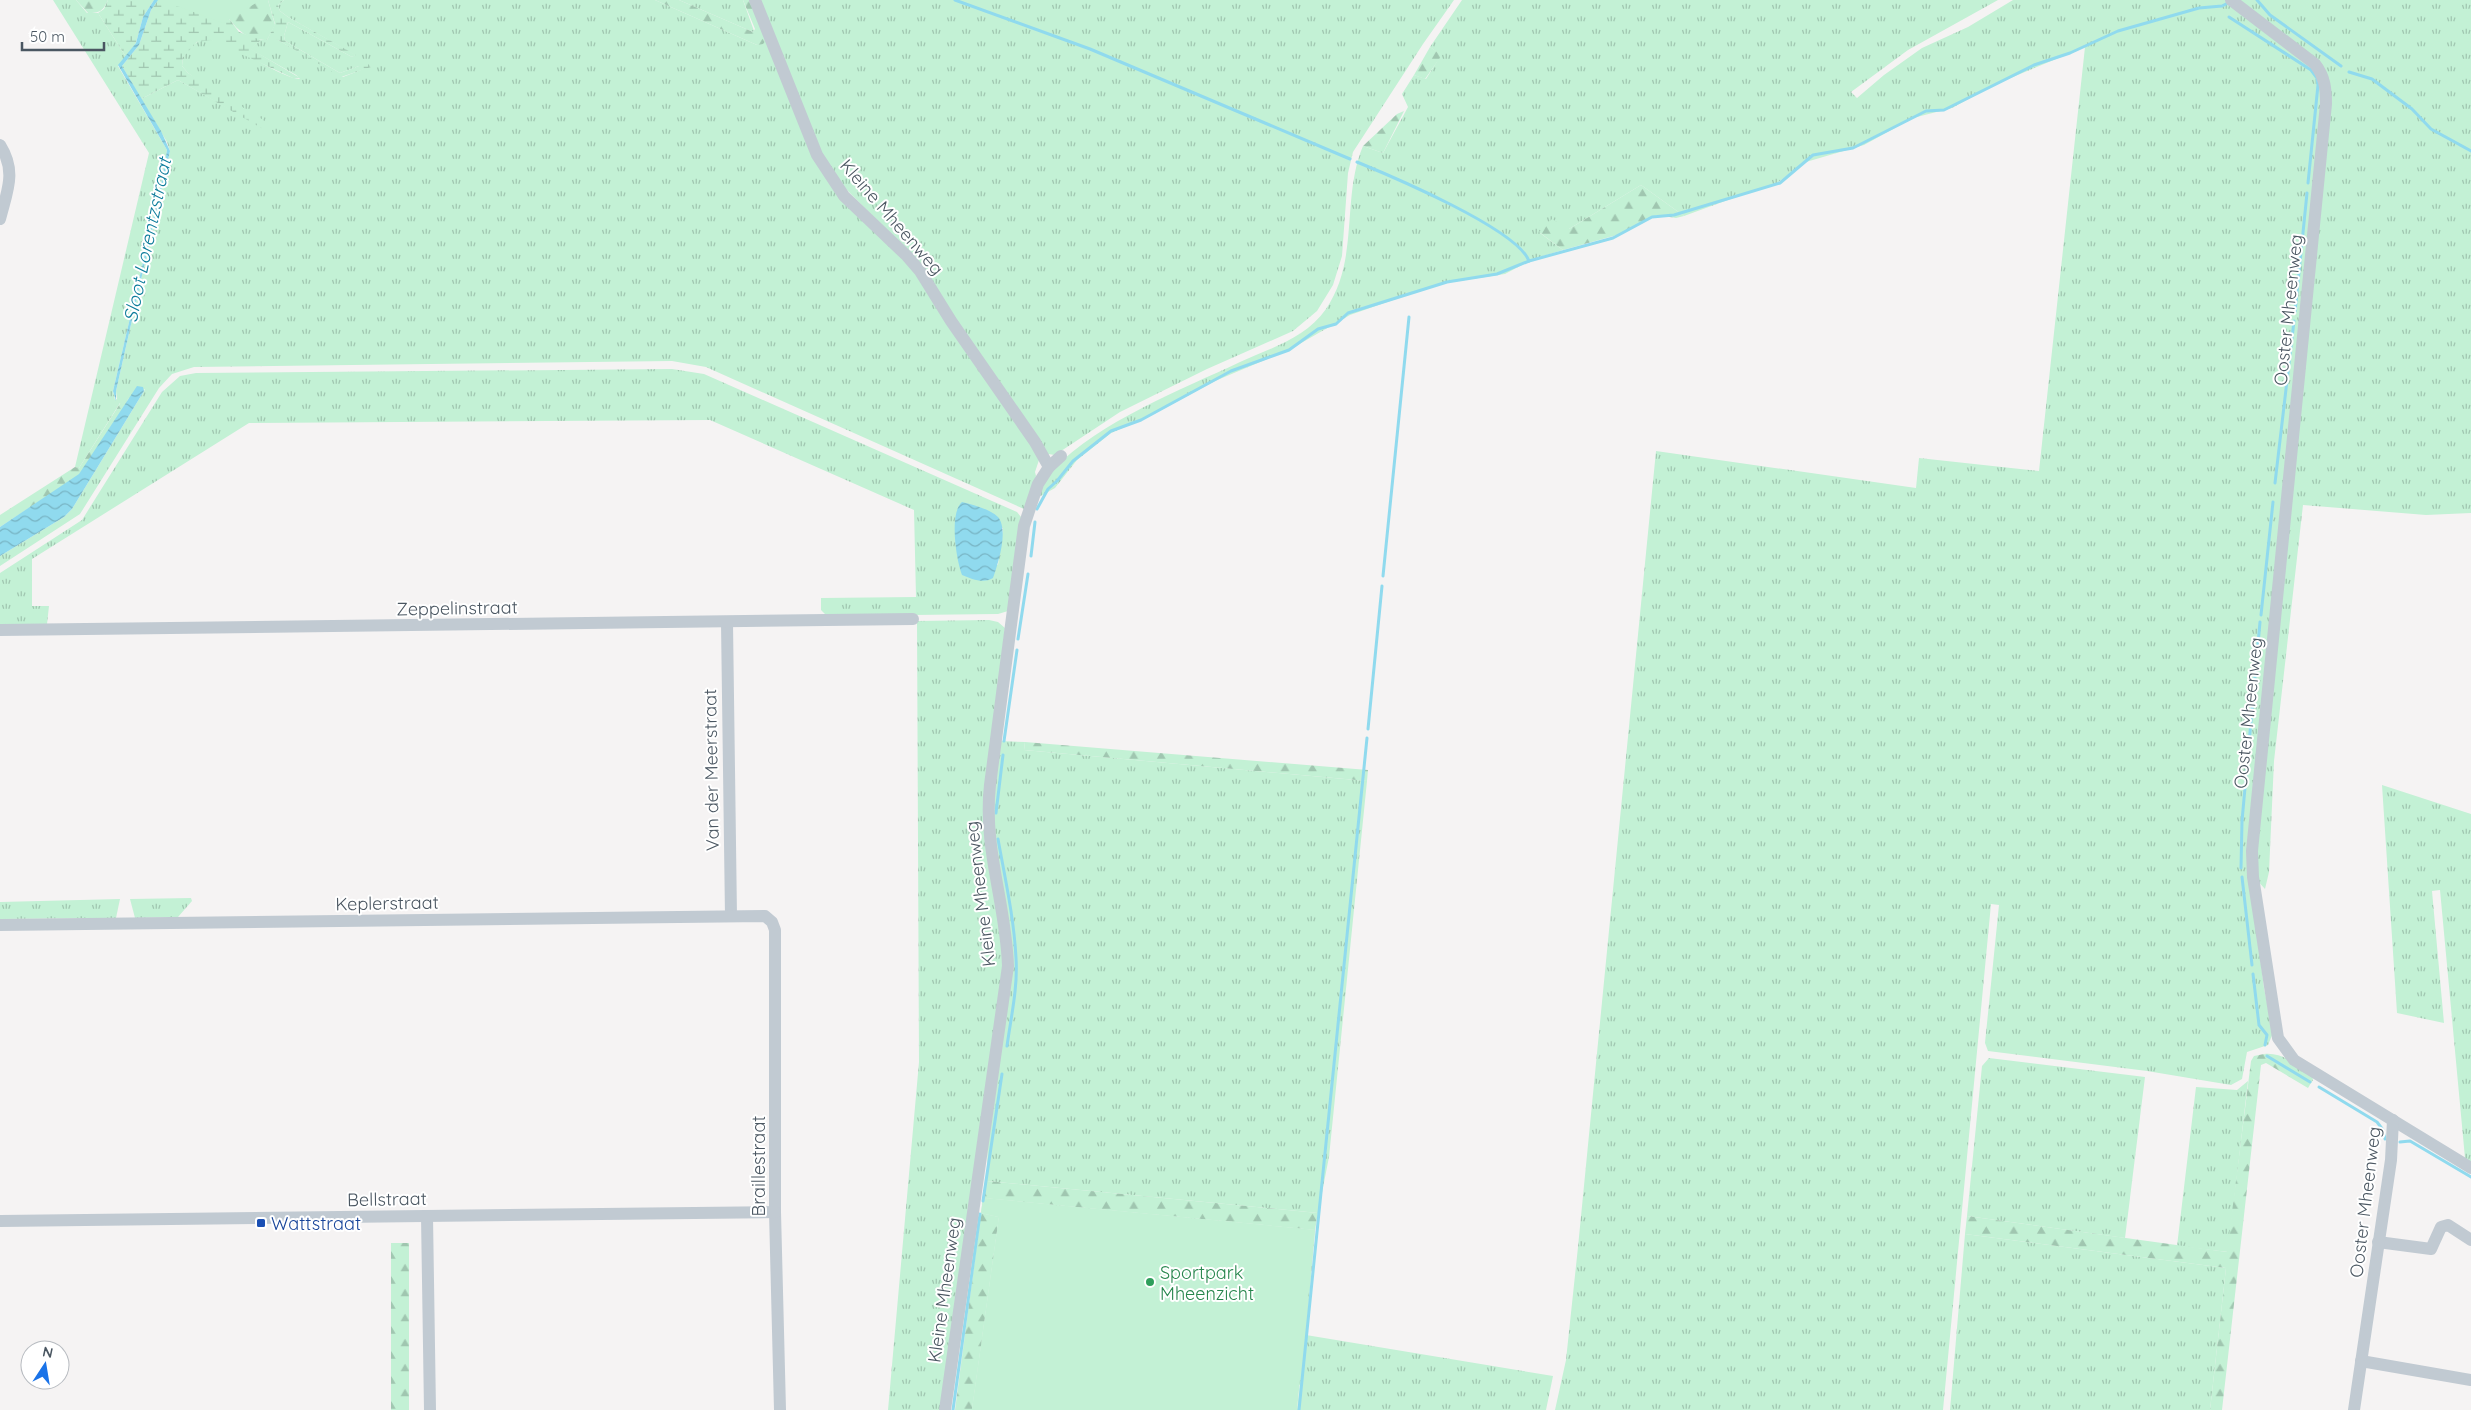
<svg xmlns="http://www.w3.org/2000/svg" width="2471" height="1410" viewBox="0 0 2471 1410" font-family="Quicksand,sans-serif">
  <style>
    .grass { fill: url(#grass-tufts); fill-rule: evenodd }
    .forest { fill: url(#forest-firs) }
    .wetland { fill: url(#wetland-marsh) }
    .park { fill: #c3f1d5 }
    .water { fill: url(#water-waves) }
    .lines { fill: none; stroke-linecap: round; stroke-linejoin: round }
    .stream { stroke: #90daee; stroke-width: 3 }
    .street { stroke: #c1cad2; stroke-width: 12 }
    .transit-dot { fill: #1a4fb4; stroke: #fff; stroke-width: 2 }
    .leisure-dot { fill: #2e9e5b; stroke: #fff; stroke-width: 2 }
    .labels { text-anchor: middle; dominant-baseline: central; stroke-width: 4; stroke-linejoin: round; paint-order: stroke }
    .street-label { font-size: 18px; fill: #4a5661; stroke: #fff }
    .transit-label { font-size: 18px; fill: #164399; stroke: #fff; text-anchor: start }
    .leisure-label { font-size: 18px; fill: #27864d; stroke: #fff; text-anchor: start }
    .water-label { font-size: 19px; font-style: italic; fill: #0c7c9b; stroke: #fff }
  </style>
  <defs>
    <pattern id="grass-tufts" width="24" height="20" patternUnits="userSpaceOnUse" patternTransform="scale(1.25)"><rect width="24" height="20" fill="#c3f1d5"/><path d="M3 7l-1-3M5 7V3M7 7l1-3M15 17l-1-3M17 17v-4M19 17l1-3" fill="none" stroke="#a0c6b0"/></pattern>
    <pattern id="forest-firs" width="22" height="20" patternUnits="userSpaceOnUse" patternTransform="scale(1.25)"><rect width="22" height="20" fill="#c3f1d5"/><path d="M5 1l3.5 6h-7zM16 11l3.5 6h-7z" fill="#a0c6b0"/></pattern>
    <pattern id="wetland-marsh" width="20" height="14" patternUnits="userSpaceOnUse" patternTransform="scale(1.25)"><rect width="20" height="14" fill="#c3f1d5"/><path d="M1 5h8M5 5V1M11 12h8M15 12V8" fill="none" stroke="#a0c6b0"/></pattern>
    <pattern id="water-waves" width="16" height="10" patternUnits="userSpaceOnUse" patternTransform="scale(1.25)"><rect width="16" height="10" fill="#90daee"/><path d="M0 5q4-4 8 0t8 0" fill="none" stroke="#78b4c4"/></pattern>
  </defs>
  <rect width="100%" height="100%" fill="#f5f3f3"/>
  <g class="grass">
    <path d="M53,0H76L87,13H98L126,57L118,66L167,150L161,185L113,391L115,400L117,399L116,391L170,151L167,142L141,99L178,80L263,128L188,73L182,66L183,57C188,51 195,41 203,40C225,35 273,76 300,79L296,75L250,49L261,40H278L343,77L371,66H359L340,73L285,41L284,36L288,22L352,57L355,55L288,17L280,11L278,5L284,0H655L757,45L767,39L810,151L908,261L1025,433L1039,460L1035,472L1036,476L1024,509L706,367L672,361L194,367L172,374L159,388L80,514L0,566V556L64,517L72,509L144,391L145,389L128,399L126,406L120,403L79,468L75,467L149,153Z"/>
    <polygon points="679,0 743,0 754,31 753,32"/>
    <polygon points="758,0 1454,0 1423,44 1353,152 1348,173 1342,256 1333,285 1317,311 1293,331 1207,369 1120,412 1055,455 1048,454 905,249 842,185 825,163"/>
    <path d="M1462,0H1998L1908,50L1851,92L1857,98L1884,75L1922,48L1968,27L2013,0H2226L2315,68L2323,91L2250,878L2264,988L2273,1033L2268,1045L2247,1052L2242,1079L2231,1085L2147,1071L1988,1051L1985,1043L1999,905L1991,904L1943,1410H1555L1566,1360L1578,1247L1656,451L1916,488L1919,458L2039,471L2085,47L1996,84L1952,108L1913,118L1864,145L1806,162L1777,183L1762,189L1747,193L1684,216L1641,185L1569,229L1540,233L1563,250L1533,259L1505,274L1439,284L1350,315L1289,350L1215,381L1148,417L1111,433L1077,460L1055,488L1037,498C1042,489 1047,477 1054,469C1098,422 1183,389 1240,362C1271,348 1306,338 1326,309C1360,259 1341,198 1363,146L1383,153L1408,107L1402,94L1414,75L1426,79L1441,55L1430,47Z"/>
    <polygon points="2236,0 2471,0 2471,513 2426,515 2303,505 2274,761 2269,872 2265,889 2256,879 2255,851 2328,82"/>
    <path d="M672,369L704,374L1017,512L1021,517L1008,611L998,614L827,616L821,610V598L916,597L914,510L710,420L249,423L32,559V606H49L47,624L0,625V573L82,520L162,392L180,376L196,373ZM955,522L1003,528L998,565L956,543Z"/>
    <polygon points="917,621 989,620 998,622 1005,628 986,783 1003,964 940,1410 888,1410 919,1062"/>
    <polygon points="1000,741 1025,742 1024,750 1367,781 1329,1157 1318,1213 987,1181 988,1122 1010,990 991,824"/>
    <polygon points="2382,785 2471,814 2471,1162 2465,1158 2440,890 2432,891 2444,1023 2397,1013"/>
    <polygon points="191,898 192,901 178,917 135,918 130,899"/>
    <polygon points="120,899 116,918 0,919 0,902"/>
    <path d="M2264,1054C2283,1052 2297,1065 2312,1075L2313,1080L2311,1083Z"/>
    <polygon points="1989,1058 2145,1077 2125,1238 1967,1216 1982,1066"/>
    <polygon points="2248,1081 2228,1252 2177,1246 2196,1087 2237,1090"/>
    <polygon points="983,1198 1315,1230 1306,1335 1553,1376 1546,1410 1297,1410 1300,1385 1115,1410 972,1410 999,1217 981,1213"/>
    <polygon points="1965,1234 2226,1268 2210,1410 1950,1410"/>
  </g>
  <g class="forest">
    <path d="M76,0H108C103,11 100,13 88,13Z"/>
    <path d="M234,0H268L275,25L267,40C248,41 237,30 227,16Z"/>
    <polygon points="655,0 679,0 753,32 755,29 743,0 752,0 767,39 763,44 757,45"/>
    <polygon points="1430,47 1442,55 1425,79 1414,75"/>
    <polygon points="1404,111 1383,153 1363,146 1397,114"/>
    <polygon points="1641,185 1684,216 1676,218 1657,215 1617,235 1563,250 1539,232 1552,219 1569,229"/>
    <polygon points="121,402 126,406 79,475 0,527 0,515 75,467 79,468"/>
    <polygon points="1025,742 1368,770 1367,781 1024,750"/>
    <polygon points="2264,1054 2311,1083 2308,1088 2266,1063 2261,1065 2222,1410 2210,1410 2226,1268 1965,1234 1967,1216 2227,1252 2251,1061 2254,1056"/>
    <polygon points="987,1181 1318,1213 1315,1230 983,1198"/>
    <polygon points="981,1213 999,1217 972,1410 955,1410"/>
    <rect x="391" y="1243" width="18" height="167"/>
  </g>
  <g class="wetland">
    <polygon points="108,0 154,0 143,17 136,43 126,57 98,13 104,9"/>
    <polygon points="158,0 227,16 239,32 261,40 251,49 300,78 293,78 211,40 197,42 183,57 182,66 188,73 265,121 263,129 178,80 141,99 122,66 139,45 151,10"/>
    <polygon points="268,0 284,0 278,5 280,11 288,17 356,55 352,57 288,22 284,36 285,41 340,73 367,63 371,67 341,77 278,40 267,40 275,24"/>
  </g>
  <g class="park">
    <polygon points="152,0 261,0 223,23 180,7 163,5"/>
    <polygon points="983,1198 1315,1230 1297,1410 972,1410 999,1217 981,1213"/>
  </g>
  <g class="water">
    <polygon points="154,0 158,0 151,10 139,45 122,66 161,131 170,151 116,391 116,401 113,391 161,185 167,150 118,65 136,43 143,17"/>
    <polygon points="137,386 143,387 144,391 72,509 64,517 0,556 0,527 79,474"/>
    <path d="M962,502C973,505 990,509 998,517C1009,530 998,564 993,578C983,584 972,579 962,575C956,559 949,513 962,502Z"/>
  </g>
  <g class="lines">
    <g class="stream">
      <polyline points="955,0 1090,49 1350,159"/>
      <polyline points="2257,0 2270,15 2341,66"/>
      <polyline points="2229,17 2311,70 2317,78 2318,85 2308,183"/>
      <polyline points="2349,72 2372,79 2412,109 2431,129 2471,151"/>
      <path d="M1357,162C1391,176 1517,229 1529,261"/>
      <polyline points="2295,312 2307,193"/>
      <polyline points="2275,483 2294,321"/>
      <polyline points="1037,509 1048,489 1057,481 1073,461 1111,431 1141,420 1231,371 1289,350 1318,329 1336,324 1348,313 1447,282 1497,274 1529,261 1613,238 1652,217 1674,215 1780,183 1813,155 1853,148 1926,111 1944,110 2034,65 2070,53 2118,31 2199,8 2222,6 2228,3"/>
      <polyline points="1031,556 1035,522"/>
      <polyline points="1383,576 1409,317"/>
      <polyline points="2261,615 2273,502"/>
      <polyline points="1018,639 1028,574"/>
      <polyline points="1368,729 1382,586"/>
      <polyline points="1004,741 1017,650"/>
      <polyline points="996,813 1003,755"/>
      <path d="M998,839C1005,878 1014,918 1016,958C1018,987 1011,1017 1007,1046"/>
      <polyline points="2241,868 2242,821 2260,622"/>
      <polyline points="2242,877 2252,965"/>
      <polyline points="2253,974 2259,1025 2267,1035 2265,1045"/>
      <polyline points="2267,1056 2310,1082"/>
      <polyline points="2319,1087 2377,1122 2383,1130 2385,1139"/>
      <polyline points="2400,1142 2410,1141 2471,1177"/>
      <polyline points="983,1201 1002,1074"/>
      <polyline points="953,1410 980,1214"/>
      <polyline points="1299,1410 1367,738"/>
    </g>
    <g class="street">
      <polyline points="755,0 817,155 844,196 907,256 920,271 951,321 1035,442 1049,467"/>
      <path d="M2231,0L2315,64C2325,77 2326,89 2326,104L2252,851L2253,877L2278,1038L2294,1060L2471,1168"/>
      <path d="M0,145C17,172 7,191 0,219"/>
      <polyline points="727,623 731,916"/>
      <polyline points="0,630 913,619"/>
      <polyline points="0,925 765,916 772,922 775,930 775,1212 780,1410"/>
      <polyline points="427,1216 430,1410"/>
      <polyline points="0,1221 775,1212"/>
      <polyline points="2378,1242 2431,1249 2441,1227 2448,1225 2471,1240"/>
      <polyline points="2361,1361 2471,1380"/>
      <path d="M945,1410L1008,966C1006,903 983,849 990,785L1024,526L1038,484L1049,467L1061,456"/>
      <polyline points="2354,1410 2391,1160 2393,1120"/>
    </g>
  </g>
  <rect class="transit-dot" x="256" y="1218" width="10" height="10" rx="2.5"/>
  <circle class="leisure-dot" cx="1150" cy="1282" r="5"/>
  <g class="labels">
    <g class="street-label">
      <text transform="translate(892 217) rotate(49)">Kleine Mheenweg</text>
      <text transform="translate(2288 310) rotate(-84)">Ooster Mheenweg</text>
      <text transform="translate(457 608) rotate(-1)">Zeppelinstraat</text>
      <text transform="translate(2248 713) rotate(-84)">Ooster Mheenweg</text>
      <text transform="translate(711 770) rotate(-91)">Van der Meerstraat</text>
      <text transform="translate(980 894) rotate(-97)">Kleine Mheenweg</text>
      <text transform="translate(387 903) rotate(-1)">Keplerstraat</text>
      <text transform="translate(758 1166) rotate(-90)">Braillestraat</text>
      <text transform="translate(387 1199) rotate(-1)">Bellstraat</text>
      <text transform="translate(2365 1202) rotate(-83)">Ooster Mheenweg</text>
      <text transform="translate(944 1290) rotate(-82)">Kleine Mheenweg</text>
    </g>
    <g class="transit-label">
      <text x="271" y="1223">Wattstraat</text>
    </g>
    <g class="leisure-label">
      <text x="1160" y="1272">Sportpark<tspan x="1160" dy="21">Mheenzicht</tspan></text>
    </g>
    <g class="water-label">
      <text transform="translate(147 240) rotate(-78)">Sloot Lorentzstraat</text>
    </g>
  </g>
  <g transform="translate(45 1365) rotate(12)"><circle r="24" fill="#ffffff" stroke="#b7bbc0"/>
  <path d="M0-4L9 19L0 12L-9 19Z" fill="#1a73e8"/>
  <text y="-8" font-size="14" font-weight="bold" text-anchor="middle" fill="#4a5661">N</text>
  </g>
  <path d="M22 42v8h82v-8" fill="none" stroke="#4a5661" stroke-width="2.5"/>
  <text x="30" y="42" font-size="15" fill="#4a5661" stroke="#ffffff" stroke-width="4" paint-order="stroke">50 m</text>
</svg>
